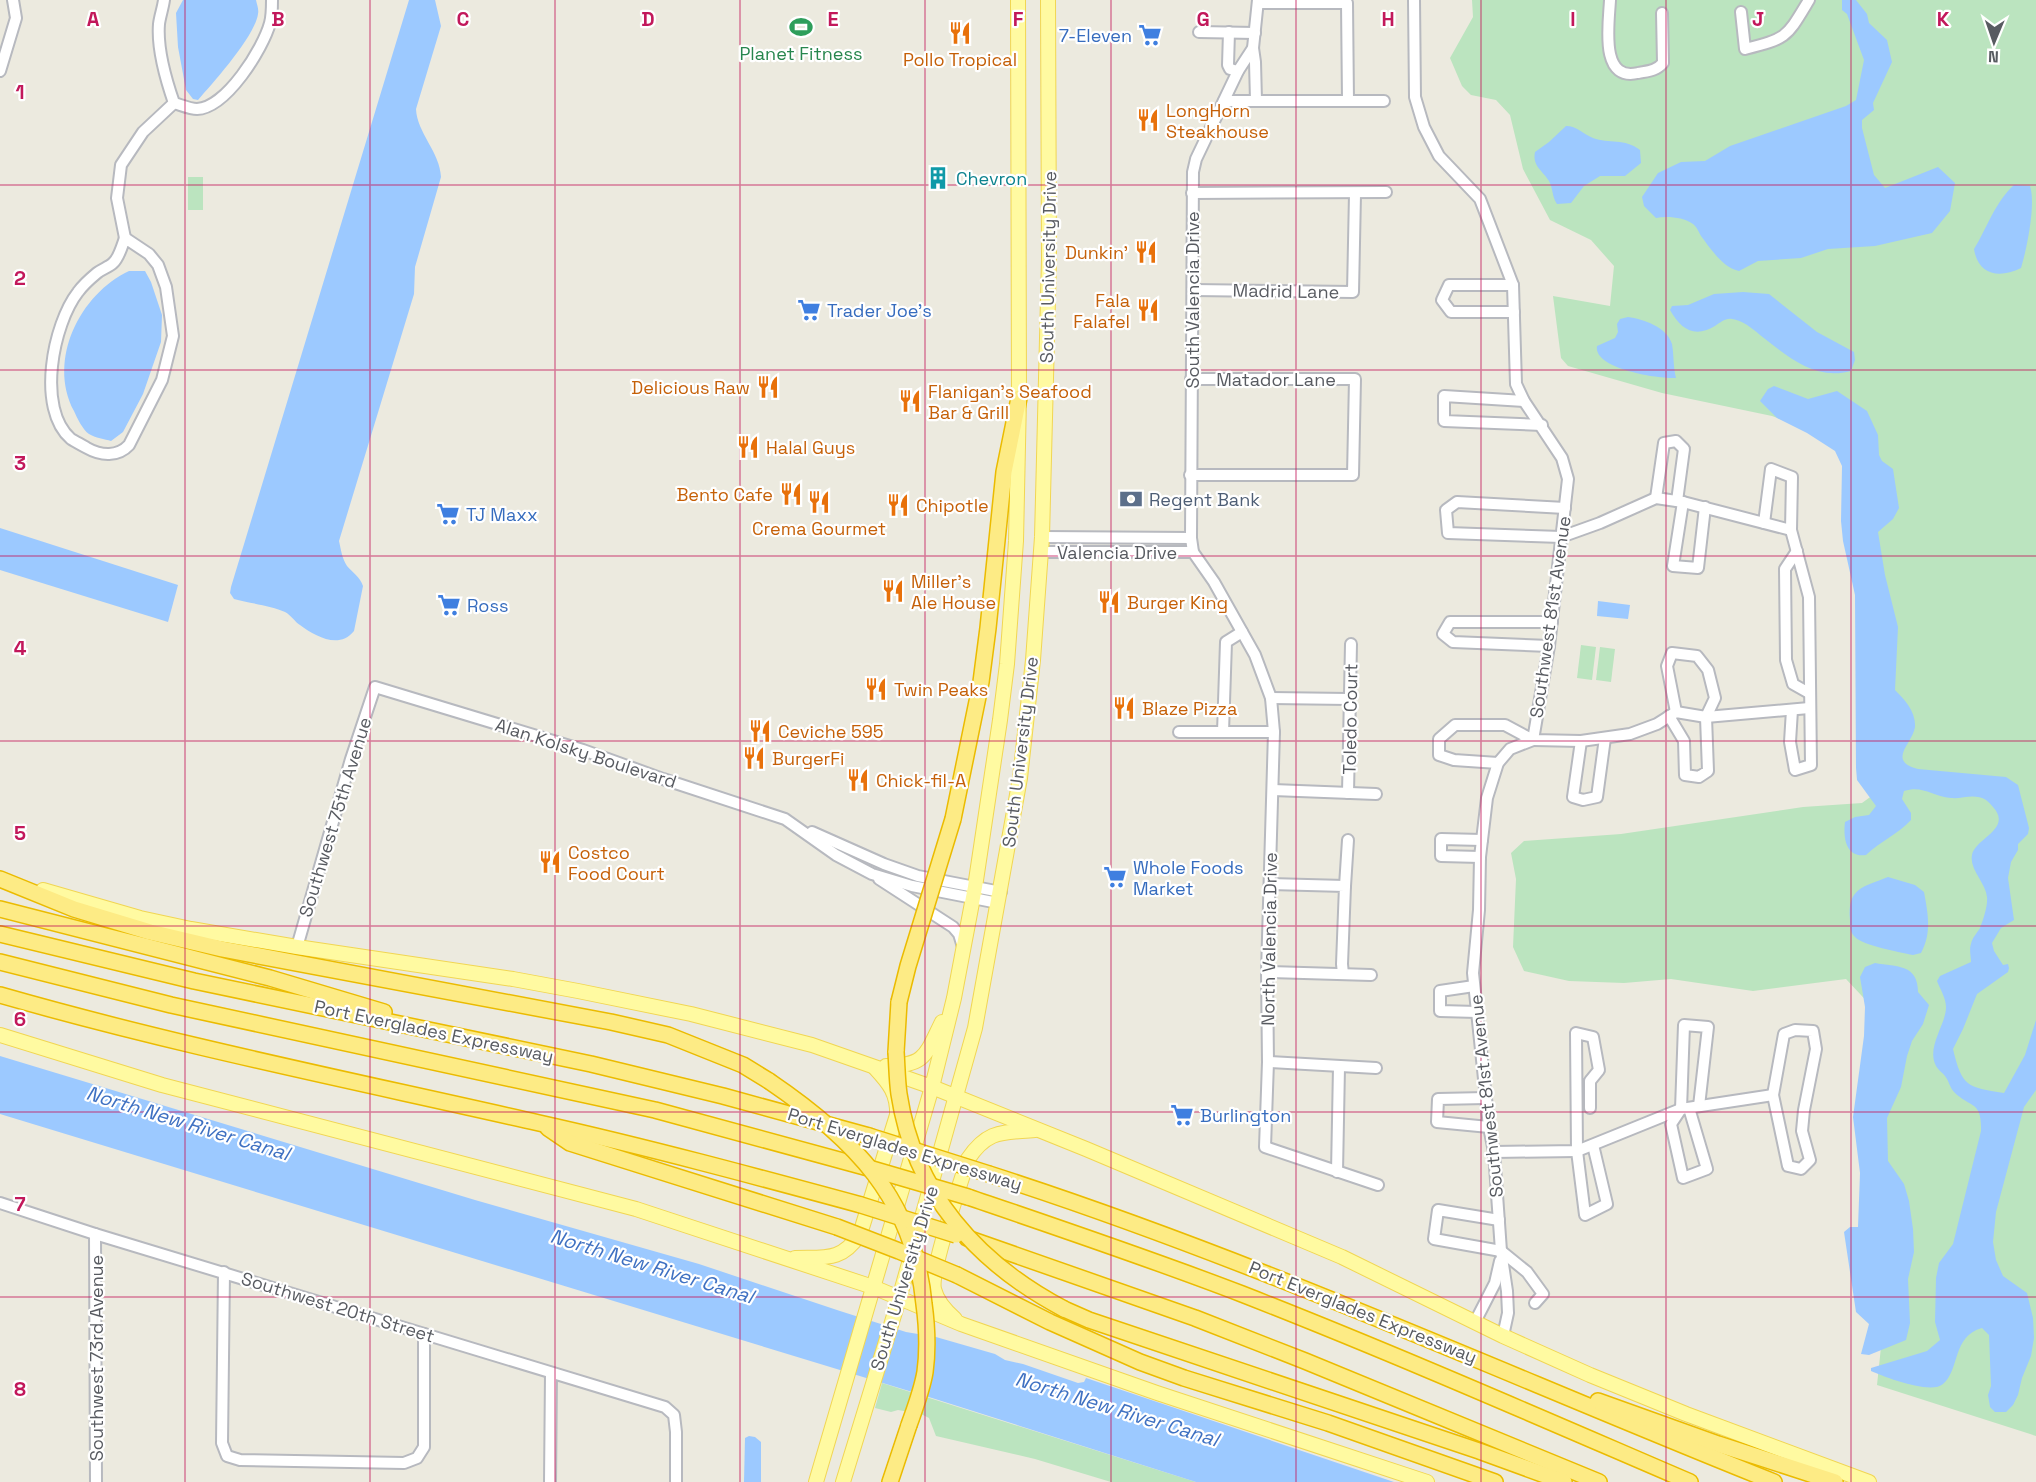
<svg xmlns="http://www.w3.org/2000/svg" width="2036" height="1482" viewBox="0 0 2036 1482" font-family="'Space Grotesk',sans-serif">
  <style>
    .green { fill: #bbe4bf }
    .water { fill: #9cc9ff }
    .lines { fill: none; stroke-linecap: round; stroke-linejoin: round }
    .minor-casing { stroke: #b7b9bf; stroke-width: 14 }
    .major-casing { stroke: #f1d653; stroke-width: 16 }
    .highway-casing { stroke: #ebbb00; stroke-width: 18 }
    .minor { stroke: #fff; stroke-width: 10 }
    .major { stroke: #fffaa1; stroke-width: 14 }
    .highway { stroke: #fdeb85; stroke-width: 15 }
    .highway-bridge-casing { stroke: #ebbb00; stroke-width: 18; stroke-linecap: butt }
    .highway-bridge { stroke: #fdeb85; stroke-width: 15 }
    .grid { fill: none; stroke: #c2185b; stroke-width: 1.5; stroke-opacity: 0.55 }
    .labels { text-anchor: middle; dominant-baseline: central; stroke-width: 4.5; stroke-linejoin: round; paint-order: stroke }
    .shop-label { font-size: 18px; fill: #366cbe; stroke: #fff; text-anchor: start }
    .leisure-label { font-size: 18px; fill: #27864d; stroke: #fff }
    .food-label { font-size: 18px; fill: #c56008; stroke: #fff; text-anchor: start }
    .culture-label { font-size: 18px; fill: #0d838f; stroke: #fff; text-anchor: start }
    .street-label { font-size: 18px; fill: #585b61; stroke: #fff }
    .service-label { font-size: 18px; fill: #4e5e75; stroke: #fff; text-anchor: start }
    .water-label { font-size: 20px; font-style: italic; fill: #3f71c2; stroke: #fff }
    .grid-label { font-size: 20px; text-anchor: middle; font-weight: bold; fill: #c2185b; stroke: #fff; stroke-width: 4.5; stroke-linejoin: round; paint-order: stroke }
  </style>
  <rect width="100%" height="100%" fill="#eceadf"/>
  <g class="green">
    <polygon points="1472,0 2036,0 2036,1436 1877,1385 1883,1328 1875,1010 1846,979 1753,991 1671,979 1624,983 1569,981 1524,971 1513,947 1516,879 1511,853 1524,841 1621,834 1803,807 1862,803 1884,787 1850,432 1831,438 1772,416 1662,393 1568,366 1561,358 1553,296 1610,306 1614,266 1591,240 1550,220 1523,169 1510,115 1496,100 1471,95 1462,86 1450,58 1473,17"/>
    <rect x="188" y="177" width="15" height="33"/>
    <polygon points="1581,645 1596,647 1592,680 1577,678"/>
    <polygon points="1600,647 1615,649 1611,682 1596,680"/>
    <polygon points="882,1383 1196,1482 1111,1482 1035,1459 936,1436 929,1418 921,1414 898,1410 891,1412 875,1408"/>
  </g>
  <g class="water">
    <path d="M183,0H256C257,5 259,9 258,14C255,36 214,82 198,100L193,99L186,90L178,47L176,13Z"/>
    <path d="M409,0H435L441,26L416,109C417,133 440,152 441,177L415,267L414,294L339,541C341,550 342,558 347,566C353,573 360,577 363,586L354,631C339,650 315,636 300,625C295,622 291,615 285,612C272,606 249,603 234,599L230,593L231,587Z"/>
    <path d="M1842,0H1856L1867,14L1869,23L1887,40L1892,62L1873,103L1874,110L1862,120V128L1874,175L1885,188L1938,167L1955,183L1950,211L1932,233L1875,246L1828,249L1801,258L1758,261L1739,271C1723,268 1710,248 1701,236C1699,232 1696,226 1693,224C1683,217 1667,216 1656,218L1644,206L1642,197L1658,173L1681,162L1705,161L1730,146L1846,106L1856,100L1864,60L1847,14L1842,10Z"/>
    <path d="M1566,126C1577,126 1583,134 1593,138C1609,144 1625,138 1640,150L1641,163L1625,176H1600L1584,186L1571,203L1557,204C1552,197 1553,188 1549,181C1543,171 1532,166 1535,152L1549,142Z"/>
    <path d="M2014,185L2030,186C2036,204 2027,248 2021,268C1999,279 1978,275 1974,249C1987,228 1995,202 2014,185Z"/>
    <path d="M129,271H145L151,282L162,315L161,342L143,394L123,432L111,441C105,439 95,438 89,434C83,430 77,418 74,411C47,360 80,294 129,271Z"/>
    <path d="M1743,292L1769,294L1817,332L1854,352L1855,360L1851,371C1814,381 1787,356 1760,335C1752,328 1742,320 1732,319C1725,318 1720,323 1715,326C1695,338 1681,330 1670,310L1672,306L1688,305L1714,294Z"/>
    <path d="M1628,317C1643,319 1667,327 1672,344C1674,355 1673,366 1676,378C1659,379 1593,369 1597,346L1615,338L1618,332L1617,324L1620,319Z"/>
    <path d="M1774,386L1808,399L1837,391L1867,411L1878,435L1879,455L1882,461L1893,469L1899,508L1893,519L1878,532L1885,575L1898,627L1895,690C1905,700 1916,712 1915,727C1913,743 1886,761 1918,769L2006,777L2018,785L2029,828L2028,834L2018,844V850L2011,862L2008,878L2014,920L2001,928L1992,943L1994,951L2003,965L2008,964L2009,968L2008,972L1977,994L1963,1029L1953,1049C1962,1087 1967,1087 2004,1093L2025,1055L2036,1020V1090L2024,1107L1996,1212L1993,1242L1996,1260L2003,1276L2027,1293L2033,1318L2034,1338L2031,1356L2022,1378L2018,1395L2013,1405L2006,1412H1995L1990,1407L1988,1395L1991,1386L1989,1335L1982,1328C1952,1336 1960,1370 1943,1384C1931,1395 1885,1377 1871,1371V1368L1927,1351L1940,1340L1935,1322L1936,1278L1939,1263L1953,1244L1981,1131C1982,1100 1970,1108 1954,1092C1950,1088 1949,1081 1945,1076C1943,1073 1938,1070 1936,1066C1926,1047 1946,1025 1946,1007C1946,998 1940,989 1937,981L1940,976L1971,962C1971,957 1969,949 1971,944C1972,938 1977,933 1980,928C1983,920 1988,906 1987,897C1986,883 1969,869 1972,855C1975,838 2013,829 1993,807C1989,802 1985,798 1978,797C1970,795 1960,799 1951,798C1931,796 1923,785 1904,791L1902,799L1911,813V820C1898,834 1881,841 1866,855C1846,858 1843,838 1845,822L1855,817L1869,815L1876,806L1857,780L1856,768L1855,595L1843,541L1841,521L1842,466L1835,451L1807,433L1777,418L1760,401L1768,389Z"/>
    <polygon points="0,528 178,585 168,622 0,570"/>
    <polygon points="1598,601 1630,605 1628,619 1597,616"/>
    <path d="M1888,877L1915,885L1924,892C1928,914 1932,933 1921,953L1913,955C1899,952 1864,946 1855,937C1850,933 1850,926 1850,920C1847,888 1863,887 1888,877Z"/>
    <path d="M1875,963C1897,967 1918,964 1918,992L1929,1005L1923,1024L1912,1041L1907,1056L1901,1087L1887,1118L1888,1161L1904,1184L1909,1201L1913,1229L1914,1252L1908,1279L1910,1323L1906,1340L1869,1355L1861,1354L1869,1324L1856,1312L1844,1232L1850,1227H1858L1860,1173L1853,1117L1864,1036L1865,1007L1860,977L1865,967Z"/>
    <polygon points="0,1056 475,1200 699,1264 840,1311 906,1332 936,1337 995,1354 1005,1360 1023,1364 1078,1383 1084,1382 1086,1378 1394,1482 1196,1482 932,1398 0,1114"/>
    <polygon points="749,1436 755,1437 761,1442 761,1482 744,1482 745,1438"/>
  </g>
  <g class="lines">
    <g class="minor-casing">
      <g id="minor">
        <path d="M164,0C163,8 160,16 159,24C157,48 166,80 174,103C181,105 190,109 197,109C226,108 263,49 270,23C272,16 272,7 272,0"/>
        <polyline points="1258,0 1253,48 1238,71 1196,159 1193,172 1191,538 1193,552 1214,582 1255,655 1271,698 1274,732 1267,972 1268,1062 1265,1147 1378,1185"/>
        <polyline points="1414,0 1415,97 1424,127 1439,156 1480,199 1513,285 1516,384 1524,401 1562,458 1568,479 1549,646 1533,740 1510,749 1498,763 1487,798 1480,857 1479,910 1473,973 1489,1127 1494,1152 1501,1251 1507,1291 1508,1313 1503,1336"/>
        <path d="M1610,0C1609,23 1599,82 1638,73C1648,71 1656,71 1663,63L1662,13"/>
        <polyline points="1258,3 1347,3 1348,101"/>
        <path d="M1741,12L1745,49C1788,38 1786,38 1809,0"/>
        <polyline points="1199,32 1255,33"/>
        <polyline points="1229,32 1228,65 1230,69 1238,71"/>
        <polyline points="1253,48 1255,62 1256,101"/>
        <polyline points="0,71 16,18 13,0"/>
        <polyline points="1224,101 1384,101"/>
        <polyline points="1192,193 1386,192"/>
        <path d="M125,238L149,254L158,265L166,287L173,336L162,380L129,445C118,457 101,456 87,448C82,445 76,442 71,439C36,409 53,324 78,292C83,285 91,278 97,273C102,269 109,267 113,263C119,258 122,246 125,238Z"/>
        <polyline points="125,238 117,198 121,165 143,132 174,103"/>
        <polyline points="1513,285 1449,285 1442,300 1451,312 1514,312"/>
        <polyline points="1193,290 1353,292 1355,194"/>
        <polyline points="1524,401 1444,396 1444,421 1542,425"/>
        <polyline points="1190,475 1353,475 1355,379 1191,379"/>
        <polyline points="1656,498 1664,443 1676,441 1684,449 1677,501"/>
        <polyline points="1683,502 1673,566 1698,568 1705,507"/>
        <polyline points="1565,508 1457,502 1446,510 1448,533 1561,537 1600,523 1656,498 1683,502 1791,530"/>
        <polyline points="1764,523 1771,469 1792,477 1791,530 1809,597 1811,765 1795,770 1790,742 1792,710"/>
        <polyline points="1042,537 1191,538"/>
        <polyline points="1797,551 1785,569 1786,660 1793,684 1809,693"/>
        <polyline points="1041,552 1193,552"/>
        <polyline points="1549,646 1453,642 1443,634 1450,622 1552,622"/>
        <polyline points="1271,698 1349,699"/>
        <polyline points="1669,716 1684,741 1685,775 1699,777 1708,771 1706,717 1715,698 1708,670 1697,656 1672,653 1667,666 1676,712"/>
        <polyline points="1179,732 1274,732"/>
        <polyline points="1223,732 1226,642 1242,632"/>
        <polyline points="1581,741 1573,797 1583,800 1597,797 1605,738"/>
        <polyline points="1498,763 1454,760 1439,755 1439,739 1455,725 1505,725 1533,740 1581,741 1630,734 1657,724 1676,712 1706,717 1809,708"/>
        <polyline points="1273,790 1376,794"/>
        <polyline points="1348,793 1351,644"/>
        <polyline points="812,832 884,864 918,876 1001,892"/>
        <polyline points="1480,857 1441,856 1441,839 1482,840"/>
        <polyline points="879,879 953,927 959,934 963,947"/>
        <polyline points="1270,884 1345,886 1342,964 1343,974"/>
        <polyline points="1345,886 1348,840"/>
        <polyline points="297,947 351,759 375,687 583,750 663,779 785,819 836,855 872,874 912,886 998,903"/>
        <polyline points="1267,972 1371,975"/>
        <polyline points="1474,986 1440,991 1440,1011 1477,1012"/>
        <polygon points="1795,1030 1813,1031 1816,1049 1804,1110 1802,1131 1810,1160 1801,1169 1788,1166 1773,1095 1784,1034"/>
        <polyline points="1268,1062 1376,1068"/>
        <polyline points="1486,1098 1438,1099 1437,1122 1489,1127"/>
        <polyline points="1590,1108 1590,1081 1599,1070 1593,1037 1576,1033 1577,1151 1585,1215 1607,1204 1593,1145"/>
        <polyline points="1689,1108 1707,1169 1683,1178 1671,1124 1681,1109 1684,1025 1708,1027 1699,1106"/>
        <polyline points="1494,1152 1577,1151 1681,1109 1773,1095"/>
        <polyline points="1337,1172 1339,1067"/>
        <polyline points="0,1203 95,1234 665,1407 674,1415 676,1432 676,1482"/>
        <polyline points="1499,1220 1438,1210 1434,1239 1501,1251 1527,1272 1543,1294 1535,1303"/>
        <polyline points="95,1234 96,1482"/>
        <polyline points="224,1272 222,1443 227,1456 240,1460 404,1463 417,1458 424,1447 424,1334"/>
        <polyline points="1475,1322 1495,1283 1500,1261"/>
        <polyline points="550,1482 551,1373"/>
      </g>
    </g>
    <g class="major-casing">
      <g id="major">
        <polyline points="43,890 140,918 191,929 297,947 513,979 578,991 691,1014 812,1045 932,1087 1086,1149 1342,1257 1503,1336 1590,1375 1686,1414 1869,1482"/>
        <polyline points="0,1035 162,1085 636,1209 873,1287 961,1324 1157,1393 1427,1482"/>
        <path d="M886,1066C926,1066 926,1054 942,1022"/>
        <path d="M795,1258C825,1257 841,1262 860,1234L897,1115C898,1094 889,1083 875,1068"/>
        <path d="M955,1319C946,1311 937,1302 934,1289C930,1271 961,1182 968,1159C988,1129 1003,1133 1035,1130"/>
        <polyline points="816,1482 932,1087 954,998 975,887 1000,720 1007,664 1016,541 1019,398 1018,0"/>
        <polyline points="843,1482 899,1299 975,1028 1020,778 1033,660 1042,537 1049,259 1048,0"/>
      </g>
    </g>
    <g class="highway-casing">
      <g id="highway">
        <polyline points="953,819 981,682 988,628 1004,472 1019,398"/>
        <polyline points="0,879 74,909 150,932 222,949 611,1022 668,1035 743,1065 769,1081"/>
        <polyline points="0,909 270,978 384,1012"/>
        <polyline points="0,934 194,981 591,1064 723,1096 869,1136"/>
        <polyline points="0,962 171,1005 655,1110 872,1169"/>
        <path d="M0,995C178,1046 359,1082 539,1123C647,1147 754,1176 861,1205"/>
        <polyline points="896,1052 899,1002"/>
        <polyline points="548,1128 570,1143 837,1227"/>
        <path d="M989,1174C1257,1260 1513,1378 1774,1482"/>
        <path d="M968,1197C1059,1228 1151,1259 1242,1294C1393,1353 1541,1418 1690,1482"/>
        <polyline points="967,1238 1195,1318 1305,1361 1599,1482"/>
        <polyline points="957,1275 1050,1322 1140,1362 1184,1378 1328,1423 1495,1482"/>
        <polyline points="1064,1309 1089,1320 1479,1451 1564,1482"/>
        <polyline points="1598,1401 1718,1444 1835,1482"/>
        <polyline points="890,1482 909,1425"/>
      </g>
    </g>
    <use href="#minor" class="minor"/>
    <use href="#major" class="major"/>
    <use href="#highway" class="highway"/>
    <g class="highway-bridge-casing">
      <g id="highway-bridge">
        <polyline points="899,1002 908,966 953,819"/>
        <path d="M896,1052C897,1066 897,1080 899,1094C914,1193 977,1263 1064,1309"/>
        <path d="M769,1081C853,1138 914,1198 924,1304C927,1326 928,1350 925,1372C922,1390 915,1408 909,1425"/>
        <polyline points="869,1136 989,1174"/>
        <polyline points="872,1169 968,1197"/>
        <polyline points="861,1205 956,1235"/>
        <polyline points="837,1227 899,1251 957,1275"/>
      </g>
    </g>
    <use href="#highway-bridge" class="highway-bridge"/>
  </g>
  <path class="grid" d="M185,0V1482M370,0V1482M555,0V1482M740,0V1482M925,0V1482M1111,0V1482M1296,0V1482M1481,0V1482M1666,0V1482M1851,0V1482M0,185H2036M0,370H2036M0,556H2036M0,741H2036M0,926H2036M0,1112H2036M0,1297H2036"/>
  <defs>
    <g id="stadium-bare" transform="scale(1.8)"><path d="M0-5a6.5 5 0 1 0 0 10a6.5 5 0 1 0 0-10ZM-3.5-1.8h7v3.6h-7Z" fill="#2e9e5b" stroke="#fff" stroke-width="2.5" paint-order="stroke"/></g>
    <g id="restaurant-bare" transform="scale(1.8)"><path d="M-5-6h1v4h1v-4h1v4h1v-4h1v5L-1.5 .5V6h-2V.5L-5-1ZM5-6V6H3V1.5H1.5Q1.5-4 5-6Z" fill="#e8710a" stroke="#fff" stroke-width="2.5" paint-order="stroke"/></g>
    <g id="supermarket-bare" transform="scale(1.8)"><path d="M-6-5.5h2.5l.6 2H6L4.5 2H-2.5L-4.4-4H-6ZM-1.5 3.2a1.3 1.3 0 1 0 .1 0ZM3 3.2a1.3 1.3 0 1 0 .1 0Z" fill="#3f7fe0" stroke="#fff" stroke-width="2.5" paint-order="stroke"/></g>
    <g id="building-bare" transform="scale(1.8)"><path d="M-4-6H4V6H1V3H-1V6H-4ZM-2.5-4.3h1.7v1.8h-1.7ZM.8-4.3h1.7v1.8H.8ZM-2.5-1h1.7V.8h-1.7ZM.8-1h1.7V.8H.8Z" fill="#0f9aa8" stroke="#fff" stroke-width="2.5" paint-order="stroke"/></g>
    <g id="bank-bare" transform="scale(1.8)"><path d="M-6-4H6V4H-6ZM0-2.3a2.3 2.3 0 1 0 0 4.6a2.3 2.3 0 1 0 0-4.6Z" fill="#5c6f8a" stroke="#fff" stroke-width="2.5" paint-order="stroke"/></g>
  </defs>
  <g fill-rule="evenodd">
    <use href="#stadium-bare" x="801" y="27"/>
    <use href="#restaurant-bare" x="960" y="33"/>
    <use href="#supermarket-bare" x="1150" y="35"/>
    <use href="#restaurant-bare" x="1148" y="120"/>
    <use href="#building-bare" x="938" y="178"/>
    <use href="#restaurant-bare" x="1146" y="252"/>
    <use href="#supermarket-bare" x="809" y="310"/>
    <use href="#restaurant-bare" x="1148" y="310"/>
    <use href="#restaurant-bare" x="768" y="387"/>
    <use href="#restaurant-bare" x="910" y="401"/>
    <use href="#restaurant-bare" x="748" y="447"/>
    <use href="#restaurant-bare" x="791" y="494"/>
    <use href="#bank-bare" x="1131" y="499"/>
    <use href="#restaurant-bare" x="819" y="502"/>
    <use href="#restaurant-bare" x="898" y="505"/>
    <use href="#supermarket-bare" x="448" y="514"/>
    <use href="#restaurant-bare" x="893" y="591"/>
    <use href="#restaurant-bare" x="1109" y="602"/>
    <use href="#supermarket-bare" x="449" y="605"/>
    <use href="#restaurant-bare" x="876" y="689"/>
    <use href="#restaurant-bare" x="1124" y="708"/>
    <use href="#restaurant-bare" x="760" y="731"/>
    <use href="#restaurant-bare" x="754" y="758"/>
    <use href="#restaurant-bare" x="858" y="780"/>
    <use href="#restaurant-bare" x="550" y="862"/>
    <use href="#supermarket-bare" x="1115" y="877"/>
    <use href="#supermarket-bare" x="1182" y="1115"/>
  </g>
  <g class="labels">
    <g class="shop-label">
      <text x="1132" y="35" text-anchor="end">7-Eleven</text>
      <text x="827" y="310">Trader Joe's</text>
      <text x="466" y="514">TJ Maxx</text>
      <text x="467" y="605">Ross</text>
      <text x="1133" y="867">Whole Foods<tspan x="1133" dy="21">Market</tspan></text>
      <text x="1200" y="1115">Burlington</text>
    </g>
    <g class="leisure-label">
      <text x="801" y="53">Planet Fitness</text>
    </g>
    <g class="food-label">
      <text x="960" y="59" text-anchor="middle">Pollo Tropical</text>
      <text x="1166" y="110">LongHorn<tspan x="1166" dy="21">Steakhouse</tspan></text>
      <text x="1128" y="252" text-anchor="end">Dunkin'</text>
      <text x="1130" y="300" text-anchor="end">Fala<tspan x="1130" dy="21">Falafel</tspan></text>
      <text x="750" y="387" text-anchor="end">Delicious Raw</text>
      <text x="928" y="391">Flanigan's Seafood<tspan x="928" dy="21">Bar &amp; Grill</tspan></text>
      <text x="766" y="447">Halal Guys</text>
      <text x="773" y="494" text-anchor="end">Bento Cafe</text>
      <text x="916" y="505">Chipotle</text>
      <text x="819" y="528" text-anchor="middle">Crema Gourmet</text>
      <text x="911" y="581">Miller's<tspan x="911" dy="21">Ale House</tspan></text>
      <text x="1127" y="602">Burger King</text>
      <text x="894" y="689">Twin Peaks</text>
      <text x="1142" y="708">Blaze Pizza</text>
      <text x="778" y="731">Ceviche 595</text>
      <text x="772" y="758">BurgerFi</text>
      <text x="876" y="780">Chick-fil-A</text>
      <text x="568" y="852">Costco<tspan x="568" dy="21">Food Court</tspan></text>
    </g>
    <g class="culture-label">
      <text x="956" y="178">Chevron</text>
    </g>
    <g class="street-label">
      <text transform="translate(1048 267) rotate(-89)">South University Drive</text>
      <text transform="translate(1286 291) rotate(1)">Madrid Lane</text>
      <text transform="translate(1192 300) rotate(-90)">South Valencia Drive</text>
      <text x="1276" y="379">Matador Lane</text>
      <text x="1117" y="552">Valencia Drive</text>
      <text transform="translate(1550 617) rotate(-82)">Southwest 81st Avenue</text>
      <text transform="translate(1350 719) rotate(-89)">Toledo Court</text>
      <text transform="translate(1020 752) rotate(-83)">South University Drive</text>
      <text transform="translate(586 753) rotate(18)">Alan Kolsky Boulevard</text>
      <text transform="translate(335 817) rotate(-73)">Southwest 75th Avenue</text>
      <text transform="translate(1269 939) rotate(-89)">North Valencia Drive</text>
      <text transform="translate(434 1031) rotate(12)">Port Everglades Expressway</text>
      <text transform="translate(1486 1096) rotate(-96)">Southwest 81st Avenue</text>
      <text transform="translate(905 1149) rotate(17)">Port Everglades Expressway</text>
      <text transform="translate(904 1278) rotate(-73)">South University Drive</text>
      <text transform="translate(338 1307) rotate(17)">Southwest 20th Street</text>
      <text transform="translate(1363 1312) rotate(22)">Port Everglades Expressway</text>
      <text transform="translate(96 1358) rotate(-90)">Southwest 73rd Avenue</text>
    </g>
    <g class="service-label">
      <text x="1149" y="499">Regent Bank</text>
    </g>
    <g class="water-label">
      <text transform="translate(188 1123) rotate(17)">North New River Canal</text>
      <text transform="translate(652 1266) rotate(17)">North New River Canal</text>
      <text transform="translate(1117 1409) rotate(17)">North New River Canal</text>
    </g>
  </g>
  <g class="grid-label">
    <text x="93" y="26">A</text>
    <text x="278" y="26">B</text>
    <text x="463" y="26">C</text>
    <text x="648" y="26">D</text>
    <text x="833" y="26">E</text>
    <text x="1018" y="26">F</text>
    <text x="1203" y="26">G</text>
    <text x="1388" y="26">H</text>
    <text x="1573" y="26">I</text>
    <text x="1758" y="26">J</text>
    <text x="1943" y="26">K</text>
    <text x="20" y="99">1</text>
    <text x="20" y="285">2</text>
    <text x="20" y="470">3</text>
    <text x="20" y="655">4</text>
    <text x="20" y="840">5</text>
    <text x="20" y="1026">6</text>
    <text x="20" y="1211">7</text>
    <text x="20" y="1396">8</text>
  </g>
  <g transform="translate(1994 42) rotate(182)" stroke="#ffffff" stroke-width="4.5" paint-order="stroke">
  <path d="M0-4.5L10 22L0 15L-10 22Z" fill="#585b61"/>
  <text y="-9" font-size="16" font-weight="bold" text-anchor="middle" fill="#585b61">N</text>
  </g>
</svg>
